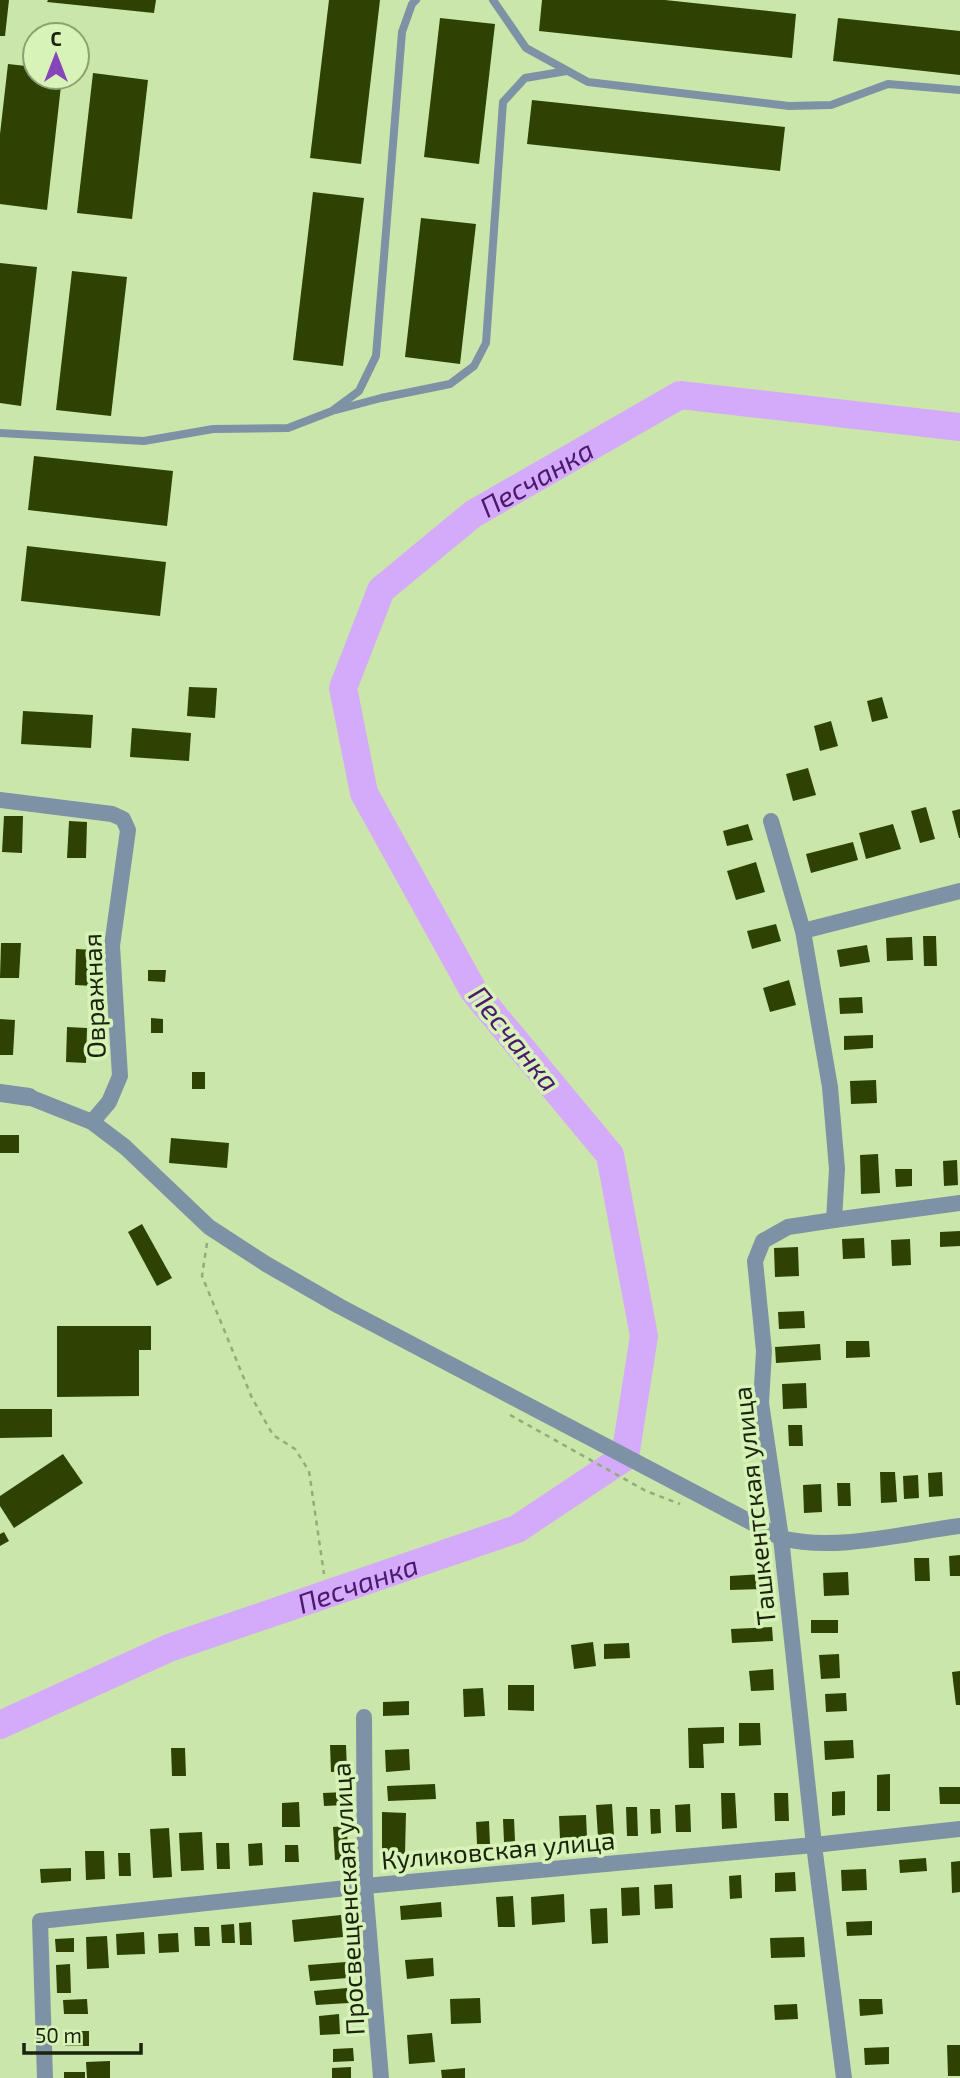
<svg xmlns="http://www.w3.org/2000/svg" width="960" height="2078" viewBox="0 0 960 2078" font-family="'Exo 2',sans-serif">
  <style>
    .lines { fill: none; stroke-linecap: round; stroke-linejoin: round }
    .river { stroke: #d4abfb; stroke-width: 28 }
    .building { fill: #2e4303 }
    .path { stroke: #95aa7a; stroke-width: 2.5; stroke-dasharray: 5 5; stroke-linecap: butt }
    .service { stroke: #7e92a5; stroke-width: 8 }
    .minor { stroke: #7e92a5; stroke-width: 16 }
    .tertiary { stroke: #7e92a5; stroke-width: 18 }
    .labels { text-anchor: middle; dominant-baseline: central; stroke-width: 7; stroke-linejoin: round; paint-order: stroke }
    .street-label { font-size: 26px; fill: #1a230c; stroke: #d8f3b8 }
    .water-label { font-size: 28px; font-style: italic; fill: #4b176f; stroke: #d8f3b8 }
  </style>
  <rect width="100%" height="100%" fill="#cbe6ab"/>
  <g class="lines">
    <path class="river" id="s1" d="M0,1725L169,1648L517,1529L625,1457L644,1336L610,1155L473,990L364,793L343,688L381,590L473,514L680,395L960,427"/>
  </g>
  <g class="building">
    <polygon points="0,0 9,0 5,36 0,36"/>
    <polygon points="48,0 156,0 154,13 47,2"/>
    <polygon points="329,0 380,0 361,164 310,158"/>
    <polygon points="542,0 665,0 796,14 792,58 539,31"/>
    <polygon points="440,18 495,24 479,164 424,157"/>
    <polygon points="838,18 960,31 960,75 833,61"/>
    <polygon points="8,64 35,67 35,77 62,77 47,210 0,204 0,134"/>
    <polygon points="93,73 148,80 132,219 77,213"/>
    <polygon points="532,100 785,127 780,171 527,144"/>
    <polygon points="313,192 364,198 343,366 293,360"/>
    <polygon points="421,218 476,224 460,364 405,357"/>
    <polygon points="0,263 37,267 21,406 0,403"/>
    <polygon points="72,271 127,277 111,416 56,410"/>
    <polygon points="34,456 173,471 167,526 28,510"/>
    <polygon points="27,546 166,562 160,616 21,601"/>
    <polygon points="189,687 217,688 215,718 187,716"/>
    <polygon points="882,697 888,718 872,722 867,701"/>
    <polygon points="23,711 93,715 91,748 21,744"/>
    <polygon points="831,721 838,746 820,751 814,726"/>
    <polygon points="132,728 191,733 189,761 130,757"/>
    <polygon points="808,768 816,795 793,801 786,774"/>
    <polygon points="926,807 935,839 920,843 911,811"/>
    <polygon points="960,809 960,838 959,838 952,811"/>
    <polygon points="4,816 23,816 22,853 2,852"/>
    <polygon points="69,821 87,822 86,858 67,858"/>
    <polygon points="748,824 753,840 727,846 723,831"/>
    <polygon points="893,824 901,849 866,859 859,833"/>
    <polygon points="853,842 858,860 811,873 806,854"/>
    <polygon points="756,862 765,892 736,900 727,871"/>
    <polygon points="776,924 781,941 752,949 747,931"/>
    <polygon points="923,936 936,936 937,966 924,966"/>
    <polygon points="912,937 913,960 887,961 886,938"/>
    <polygon points="1,943 21,943 19,978 0,978"/>
    <polygon points="867,945 870,962 840,967 837,950"/>
    <polygon points="76,949 94,950 93,986 75,985"/>
    <polygon points="148,970 166,970 165,982 148,981"/>
    <polygon points="789,980 796,1005 770,1012 763,988"/>
    <polygon points="862,997 863,1013 840,1014 839,998"/>
    <polygon points="151,1018 163,1019 163,1033 151,1033"/>
    <polygon points="0,1019 15,1020 13,1055 0,1055"/>
    <polygon points="67,1027 87,1028 86,1063 66,1062"/>
    <polygon points="873,1035 873,1048 844,1050 844,1036"/>
    <rect x="192" y="1072" width="13" height="17"/>
    <polygon points="876,1080 877,1103 851,1104 850,1081"/>
    <rect x="0" y="1135" width="19" height="18"/>
    <polygon points="171,1138 229,1143 227,1168 169,1163"/>
    <polygon points="878,1154 880,1193 861,1194 860,1155"/>
    <polygon points="957,1160 958,1185 944,1186 943,1161"/>
    <polygon points="895,1169 912,1169 912,1186 896,1187"/>
    <polygon points="142,1224 172,1278 157,1286 128,1232"/>
    <polygon points="960,1231 960,1246 940,1247 940,1232"/>
    <polygon points="864,1238 865,1258 843,1259 842,1239"/>
    <polygon points="910,1239 911,1265 892,1266 891,1240"/>
    <polygon points="798,1247 799,1276 775,1277 774,1248"/>
    <polygon points="804,1311 805,1328 779,1329 778,1312"/>
    <polygon points="57,1326 151,1326 151,1350 139,1350 139,1396 57,1397"/>
    <polygon points="846,1341 869,1341 870,1357 846,1358"/>
    <polygon points="820,1344 821,1360 776,1363 775,1347"/>
    <polygon points="806,1383 807,1408 783,1409 782,1384"/>
    <polygon points="0,1409 52,1409 52,1437 0,1438"/>
    <polygon points="788,1425 802,1425 803,1446 789,1446"/>
    <polygon points="63,1454 83,1483 14,1528 0,1506 0,1496"/>
    <polygon points="880,1472 895,1472 897,1502 881,1503"/>
    <polygon points="942,1472 943,1496 929,1497 928,1473"/>
    <polygon points="918,1475 919,1498 904,1499 903,1476"/>
    <polygon points="837,1483 850,1483 851,1506 838,1506"/>
    <polygon points="821,1484 822,1512 804,1513 803,1485"/>
    <polygon points="4,1532 9,1541 0,1546 0,1534"/>
    <polygon points="960,1555 960,1576 950,1576 949,1556"/>
    <polygon points="914,1558 929,1558 930,1581 915,1581"/>
    <polygon points="848,1572 849,1595 824,1596 823,1573"/>
    <polygon points="762,1574 763,1589 730,1590 730,1576"/>
    <rect x="811" y="1620" width="27" height="13"/>
    <polygon points="772,1627 773,1641 732,1643 731,1629"/>
    <polygon points="593,1642 596,1666 574,1669 571,1645"/>
    <polygon points="629,1643 630,1658 604,1659 604,1644"/>
    <polygon points="839,1654 840,1678 821,1679 819,1655"/>
    <polygon points="773,1669 774,1690 751,1691 749,1671"/>
    <polygon points="960,1671 960,1705 956,1705 952,1672"/>
    <polygon points="508,1685 534,1685 534,1711 508,1710"/>
    <polygon points="483,1688 485,1716 464,1717 463,1689"/>
    <polygon points="846,1693 847,1711 826,1712 825,1694"/>
    <polygon points="409,1701 409,1715 383,1716 383,1702"/>
    <polygon points="739,1723 760,1723 761,1745 739,1746"/>
    <polygon points="724,1727 724,1743 703,1744 704,1768 689,1768 688,1728"/>
    <polygon points="853,1740 854,1758 825,1760 824,1741"/>
    <polygon points="330,1745 346,1745 347,1771 331,1772"/>
    <polygon points="171,1748 185,1748 186,1776 172,1776"/>
    <polygon points="409,1749 410,1770 386,1772 385,1750"/>
    <polygon points="890,1774 890,1811 877,1811 877,1775"/>
    <polygon points="435,1784 436,1799 388,1801 387,1786"/>
    <polygon points="939,1787 960,1787 960,1804 940,1804"/>
    <polygon points="845,1791 845,1815 832,1816 832,1792"/>
    <polygon points="346,1792 346,1805 324,1806 323,1793"/>
    <polygon points="721,1793 735,1793 737,1828 722,1829"/>
    <polygon points="774,1793 788,1793 789,1821 775,1821"/>
    <polygon points="299,1802 300,1827 282,1827 282,1803"/>
    <polygon points="612,1804 614,1836 598,1837 596,1805"/>
    <polygon points="690,1804 691,1832 676,1832 675,1805"/>
    <polygon points="626,1807 637,1807 638,1836 627,1836"/>
    <polygon points="650,1809 660,1809 661,1833 651,1834"/>
    <polygon points="382,1812 406,1813 405,1854 382,1853"/>
    <polygon points="586,1815 587,1838 560,1839 559,1816"/>
    <polygon points="503,1819 514,1819 515,1841 504,1842"/>
    <polygon points="489,1821 490,1844 477,1844 476,1822"/>
    <polygon points="347,1826 348,1859 335,1860 333,1827"/>
    <polygon points="169,1828 172,1877 153,1878 150,1829"/>
    <polygon points="202,1832 204,1870 181,1871 179,1833"/>
    <polygon points="216,1843 229,1843 230,1869 217,1869"/>
    <polygon points="262,1843 263,1865 249,1866 248,1844"/>
    <polygon points="285,1845 298,1845 299,1862 285,1862"/>
    <polygon points="85,1851 104,1851 105,1879 86,1880"/>
    <polygon points="118,1853 130,1853 131,1876 119,1876"/>
    <polygon points="926,1858 927,1871 900,1873 899,1860"/>
    <polygon points="960,1861 960,1892 952,1893 951,1862"/>
    <polygon points="71,1868 71,1881 41,1883 40,1869"/>
    <polygon points="866,1869 867,1890 842,1891 841,1870"/>
    <polygon points="795,1872 796,1891 775,1892 775,1873"/>
    <polygon points="741,1875 742,1898 730,1899 729,1876"/>
    <polygon points="672,1884 673,1908 655,1909 654,1885"/>
    <polygon points="639,1887 640,1915 622,1916 621,1888"/>
    <polygon points="564,1894 565,1922 532,1925 531,1897"/>
    <polygon points="513,1896 515,1927 498,1927 496,1897"/>
    <polygon points="441,1902 442,1917 401,1920 400,1906"/>
    <polygon points="607,1908 608,1943 592,1944 590,1909"/>
    <polygon points="341,1915 343,1937 294,1942 292,1920"/>
    <polygon points="872,1921 872,1935 847,1936 846,1922"/>
    <polygon points="251,1922 252,1945 240,1945 239,1923"/>
    <polygon points="234,1924 235,1943 222,1943 221,1925"/>
    <polygon points="194,1927 209,1927 210,1946 195,1946"/>
    <polygon points="144,1932 145,1954 117,1955 116,1934"/>
    <polygon points="178,1933 179,1952 159,1953 158,1934"/>
    <polygon points="107,1936 109,1968 87,1969 86,1937"/>
    <polygon points="804,1937 805,1957 771,1958 770,1938"/>
    <polygon points="74,1938 74,1952 56,1952 55,1939"/>
    <polygon points="433,1958 434,1976 407,1979 405,1960"/>
    <polygon points="346,1962 348,1978 310,1981 308,1965"/>
    <polygon points="70,1964 71,1993 57,1993 56,1965"/>
    <polygon points="347,1988 349,2003 316,2005 314,1991"/>
    <polygon points="480,1998 481,2023 451,2024 450,1999"/>
    <polygon points="87,1999 88,2014 64,2014 63,2000"/>
    <polygon points="859,1999 882,1999 883,2014 860,2016"/>
    <polygon points="797,2004 798,2019 775,2020 774,2005"/>
    <polygon points="339,2014 340,2034 320,2035 319,2016"/>
    <rect x="65" y="2031" width="24" height="15"/>
    <polygon points="432,2033 435,2062 409,2064 407,2035"/>
    <polygon points="947,2045 960,2045 960,2076 948,2076"/>
    <polygon points="889,2047 889,2064 865,2065 864,2048"/>
    <polygon points="353,2048 354,2061 333,2062 333,2049"/>
    <polygon points="110,2061 110,2078 87,2078 86,2062"/>
    <polygon points="351,2067 351,2078 332,2078 332,2068"/>
    <polygon points="465,2068 465,2078 442,2078 441,2070"/>
    <rect x="64" y="2072" width="21" height="6"/>
  </g>
  <g class="lines">
    <g class="path">
      <polyline points="207,1243 202,1276 252,1398 273,1435 295,1449 309,1471 324,1574"/>
      <polyline points="510,1415 646,1491 680,1504"/>
    </g>
    <g class="service">
      <polyline points="493,0 526,48 588,82 789,106 831,105 888,84 960,90"/>
      <polyline points="336,410 381,398 450,384 474,366 486,343 503,102 525,78 567,71"/>
      <polyline points="0,433 144,441 213,429 288,428 332,411 359,391 376,356 402,32 412,4 416,0"/>
    </g>
    <g class="minor">
      <polyline points="0,800 112,814 123,819 128,830 112,946 120,1076 109,1102 92,1122"/>
      <polyline points="771,821 803,931 830,1087 837,1169 834,1220 788,1227 763,1241 755,1261 764,1351 761,1403 781,1538 814,1845 844,2078"/>
      <polyline points="803,931 960,891"/>
      <path d="M29,1097L92,1122L125,1147L209,1227L266,1264L339,1306L781,1538C836,1552 904,1533 960,1526"/>
      <polyline points="834,1220 960,1203"/>
      <polyline points="364,1717 365,1886 381,2078"/>
      <polyline points="45,2078 40,1921 365,1886 814,1845 960,1829"/>
    </g>
    <polyline class="tertiary" points="0,1093 29,1097"/>
  </g>
  <g class="labels">
    <g class="street-label">
      <text transform="translate(93 996) rotate(-92)">Овражная</text>
      <text transform="translate(753 1506) rotate(-96)">Ташкентская улица</text>
      <text transform="translate(498 1849) rotate(-5)">Куликовская улица</text>
      <text transform="translate(347 1899) rotate(-93)">Просвещенская улица</text>
    </g>
    <g class="water-label">
      <text stroke="none"><textPath href="#s1" startOffset="1834">Песчанка</textPath></text>
      <text transform="translate(515 1038) rotate(51)">Песчанка</text>
      <text stroke="none"><textPath href="#s1" startOffset="385">Песчанка</textPath></text>
    </g>
  </g>
  <g transform="translate(56 56)"><circle r="33" fill="#d8f3b8" stroke="#8ca073" stroke-width="2"/>
  <path d="M0-5L12 26L0 18L-12 26Z" fill="#8745ba"/>
  <text y="-10" font-size="19" font-weight="bold" text-anchor="middle" fill="#1a230c">С</text>
  </g>
  <path d="M24 2043v10h117v-10" fill="none" stroke="#1a230c" stroke-width="3.5"/>
  <text x="35" y="2043" font-size="21" fill="#1a230c" stroke="#d8f3b8" stroke-width="5" paint-order="stroke">50 m</text>
</svg>
